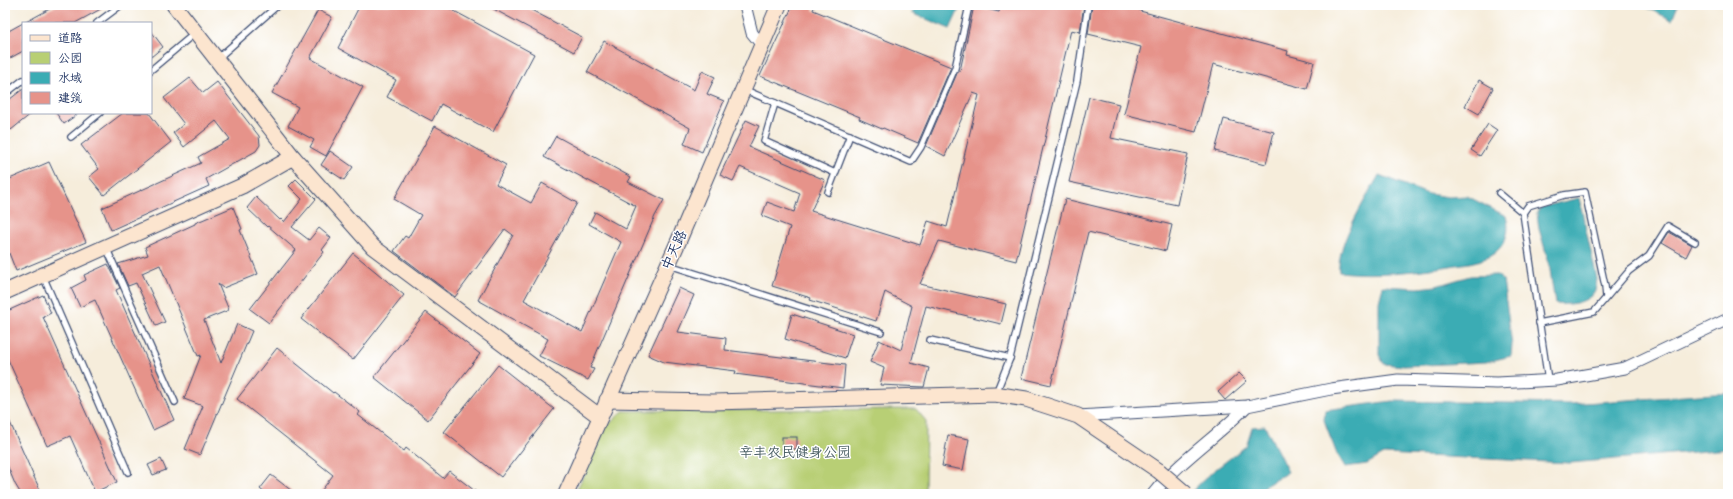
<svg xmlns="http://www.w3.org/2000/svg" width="1733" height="499" viewBox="0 0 1733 499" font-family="'Comic Neue','LXGW WenKai TC',sans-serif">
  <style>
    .green { fill: #b8cf74; stroke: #6a7f69 }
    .water { fill: #3aacb4; stroke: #2a6e89 }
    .building { fill: #e6938a }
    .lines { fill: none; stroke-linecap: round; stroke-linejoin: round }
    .lane-casing { stroke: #3c4c71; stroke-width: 8 }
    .street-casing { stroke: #3c4c71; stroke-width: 13 }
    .secondary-casing { stroke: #3c4c71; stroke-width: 17 }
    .lane { stroke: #fff; stroke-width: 5.5 }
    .street { stroke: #fff; stroke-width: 11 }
    .secondary { stroke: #fce5cf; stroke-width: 15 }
    .secondary-bridge-casing { stroke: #3c4c71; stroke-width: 17; stroke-linecap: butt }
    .secondary-bridge { stroke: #fce5cf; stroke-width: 15 }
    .labels { text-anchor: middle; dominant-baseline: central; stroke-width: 3; stroke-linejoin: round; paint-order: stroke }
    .street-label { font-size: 14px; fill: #1b2f5e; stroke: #fff }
    .park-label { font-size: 14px; fill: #4a5f65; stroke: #fff }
  </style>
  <rect width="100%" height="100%" fill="#fff"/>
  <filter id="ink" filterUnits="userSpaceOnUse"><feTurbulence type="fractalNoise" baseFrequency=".025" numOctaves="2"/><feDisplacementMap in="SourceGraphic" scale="8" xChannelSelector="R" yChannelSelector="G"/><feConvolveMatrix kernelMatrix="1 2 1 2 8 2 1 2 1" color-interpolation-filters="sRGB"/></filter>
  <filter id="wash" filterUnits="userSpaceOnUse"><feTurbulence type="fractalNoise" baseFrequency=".012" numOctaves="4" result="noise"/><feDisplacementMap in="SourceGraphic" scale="16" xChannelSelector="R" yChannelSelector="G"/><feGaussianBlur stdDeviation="0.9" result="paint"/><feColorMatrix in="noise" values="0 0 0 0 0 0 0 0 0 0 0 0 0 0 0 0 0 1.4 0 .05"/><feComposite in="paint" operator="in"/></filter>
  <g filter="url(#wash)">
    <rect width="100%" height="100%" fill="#f6eddb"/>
    <polygon class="green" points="916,409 926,421 925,494 575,494 605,428 623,411"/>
    <g class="water">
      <polygon points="918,5 961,5 950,29 912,13"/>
      <polygon points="1641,5 1678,5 1672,20"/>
      <path d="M1379,175L1428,194L1449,197L1467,196L1506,216C1512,233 1503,251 1486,258C1475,263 1461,264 1450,266C1413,272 1376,276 1339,272C1336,245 1365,200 1379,175Z"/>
      <path d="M1579,198L1597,279C1596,283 1596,289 1594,292C1587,304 1567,305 1555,304L1549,263L1539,229L1537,213L1542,207Z"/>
      <polygon points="1497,275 1503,280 1512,345 1511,356 1486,362 1404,366 1384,364 1379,355 1379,302 1383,286 1418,288 1436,286 1470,276"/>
      <polygon points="1728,393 1728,449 1570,463 1384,454 1367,464 1345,467 1336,452 1324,420 1325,410 1392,401 1570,404"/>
      <polygon points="1265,426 1288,472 1252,494 1189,494 1212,472 1246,446 1252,427"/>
    </g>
    <g id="blocks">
      <g class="building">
        <polygon points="57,5 108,5 75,23 24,23"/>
        <polygon points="360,5 443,5 534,54 493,132 441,104 432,121 387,97 396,80 338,48"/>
        <polygon points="486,5 522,5 582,37 574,52"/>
        <polygon points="793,5 815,5 813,10 951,67 918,143 883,128 882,129 859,119 860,117 760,76"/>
        <polygon points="1001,5 1084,5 1080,32 1071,30 1016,261 939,241 920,284 1006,304 1001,324 926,306 911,363 929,368 924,387 880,385 884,368 870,362 879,340 901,350 912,306 885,292 876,321 810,300 811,298 772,286 790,227 762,216 767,202 794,212 800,193 740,167 733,181 720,175 746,120 759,126 749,147 825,180 811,211 920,245 928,221 947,227 979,95 973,93 945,156 926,146 958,71 960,71 974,6 999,12"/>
        <polygon points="1092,5 1141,5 1140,11 1288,51 1287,55 1314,62 1307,89 1213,64 1196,132 1124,114 1141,47 1088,34"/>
        <polygon points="318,10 332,17 310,58 363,87 326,156 310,147 314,140 288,126 298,107 272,93"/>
        <polygon points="23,23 23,51 5,61 5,33"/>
        <polygon points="151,31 163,47 151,57"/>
        <polygon points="604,41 694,90 702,71 715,77 707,94 724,101 702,152 684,144 690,128 587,72"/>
        <polygon points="190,78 203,93 217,82 259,136 260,145 256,151 206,179 209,186 111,230 102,208 201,163 198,157 230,139 216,121 184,147 173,133 184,124 164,98"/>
        <polygon points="1479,80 1493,88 1479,114 1465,106"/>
        <polygon points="23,89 23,113 32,113 11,130 5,122 5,103"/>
        <polygon points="1089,97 1119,104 1111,138 1188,154 1177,205 1069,182"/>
        <polygon points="56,113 79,113 64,124"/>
        <polygon points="123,113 149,113 171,142 104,195 89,177 99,169 81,145"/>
        <polygon points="1224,119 1274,132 1266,164 1215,151"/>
        <polygon points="1488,124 1497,130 1480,156 1471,150"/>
        <polygon points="435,126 506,165 496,184 531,203 542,183 577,203 524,300 582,332 621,242 589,224 595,212 626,229 636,206 544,157 556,136 631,177 628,182 664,200 655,216 590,368 594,369 588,380 539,356 548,339 478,300 513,235 505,229 455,297 394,251 405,236 408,238 421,215 394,199"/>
        <polygon points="330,151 353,167 344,180 321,165"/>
        <polygon points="49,162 86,242 16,271 5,243 5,181"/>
        <polygon points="296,179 316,199 292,227 309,240 319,228 331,238 322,250 324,252 269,323 250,309 296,250 268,226 267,227 247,208 256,197 280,220 281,219 284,222 302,199 289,186"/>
        <polygon points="1065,199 1172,225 1166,251 1088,232 1051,385 1021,378"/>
        <polygon points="233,207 242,229 240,230 258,274 223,288 218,284 229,310 204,320 221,363 237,324 252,331 200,455 185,449 203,406 184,399 201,355 198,356 160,265 142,273 165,322 156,326 136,283 128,286 118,264 148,255 145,247 195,224 195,223"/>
        <polygon points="1669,232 1692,245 1686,257 1662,243"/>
        <polygon points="353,253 404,295 353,360 301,319"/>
        <polygon points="108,264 120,288 116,290 174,420 153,430 95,300 80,307 71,288 86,280 84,275"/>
        <polygon points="679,288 694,295 678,332 726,338 725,350 845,365 843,388 735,374 736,371 664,362 648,355"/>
        <polygon points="43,295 51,313 43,317 117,482 95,492 70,436 47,446 5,353 5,312"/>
        <polygon points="426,312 480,354 428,420 374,377"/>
        <polygon points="792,314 853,334 845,358 785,339"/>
        <polygon points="277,348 333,393 334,392 360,412 358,415 404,451 406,448 443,478 449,471 479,494 319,494 333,475 237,399"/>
        <polygon points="498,365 554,409 501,477 444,432"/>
        <polygon points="1239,373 1247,381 1225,400 1218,392"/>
        <polygon points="5,411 34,477 42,494 21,494 15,484 5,460"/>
        <polygon points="948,435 969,439 963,470 942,466"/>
        <rect x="782" y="437" width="15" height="12"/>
        <polygon points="161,459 166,470 153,475 148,465"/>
        <polygon points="271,475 296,494 266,494 260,489"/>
      </g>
    </g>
  </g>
  <g filter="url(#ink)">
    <use href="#blocks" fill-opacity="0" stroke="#3c4c71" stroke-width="1"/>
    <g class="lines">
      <g class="lane-casing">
        <g id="lane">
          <polyline points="97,23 121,5"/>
          <polyline points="217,59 278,5"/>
          <polyline points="151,70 195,33"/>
          <polyline points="743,89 911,162 921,147 955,68 969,6"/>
          <polyline points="5,94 23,80"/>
          <polyline points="775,103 764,141 835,173"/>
          <polyline points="71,137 100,113"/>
          <polyline points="828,192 850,135"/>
          <polyline points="1499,193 1523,213 1548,380"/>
          <polyline points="1523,213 1528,206 1564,195 1585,192 1605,286 1606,297"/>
          <polyline points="106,247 175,402"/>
          <polyline points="669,265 881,332"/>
          <polyline points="43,276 128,472"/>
          <polyline points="1539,323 1594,312 1629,271 1649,256 1668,226 1695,242"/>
          <polyline points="930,340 1010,358"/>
          <polyline points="996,393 1010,358 1077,81 1088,5"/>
        </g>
      </g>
      <g class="street-casing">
        <g id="street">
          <polyline points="745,5 752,33 761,44"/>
          <polyline points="1078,416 1247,406 1331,389 1398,380 1497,383 1557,380 1625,368 1728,319"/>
          <path d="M1153,494C1180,460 1217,437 1247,406"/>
        </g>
      </g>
      <g class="secondary-casing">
        <g id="secondary">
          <polyline points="174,5 293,157 373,247 599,416"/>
          <polyline points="5,292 242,186 293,157"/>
          <polyline points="607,400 713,402 995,394 1026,399 1078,416 1159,471"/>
          <polyline points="566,494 679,240 779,5"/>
        </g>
      </g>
      <use href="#lane" class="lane"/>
      <use href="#street" class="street"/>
      <use href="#secondary" class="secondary"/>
      <g class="secondary-bridge-casing">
        <polyline id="secondary-bridge" points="1159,471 1186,494"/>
      </g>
      <use href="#secondary-bridge" class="secondary-bridge"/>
    </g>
  </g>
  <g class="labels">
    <g class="street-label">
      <text transform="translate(674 250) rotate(-66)">中天路</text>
    </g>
    <g class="park-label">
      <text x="795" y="452">辛丰农民健身公园</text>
    </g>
  </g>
  <rect width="1733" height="499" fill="none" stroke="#fff" stroke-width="20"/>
  <rect x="22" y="22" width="130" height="92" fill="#ffffff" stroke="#a4acbf"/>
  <rect x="30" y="35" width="20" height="6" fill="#fce5cf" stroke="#a4acbf"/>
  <text x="58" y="42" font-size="12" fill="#1b2f5e">道路</text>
  <rect x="30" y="52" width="20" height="12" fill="#b8cf74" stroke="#a4acbf"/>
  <text x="58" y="62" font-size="12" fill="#1b2f5e">公园</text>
  <rect x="30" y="72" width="20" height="12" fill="#3aacb4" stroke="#a4acbf"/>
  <text x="58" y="82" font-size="12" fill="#1b2f5e">水域</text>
  <rect x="30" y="92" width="20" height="12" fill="#e6938a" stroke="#a4acbf"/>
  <text x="58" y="102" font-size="12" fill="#1b2f5e">建筑</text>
</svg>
